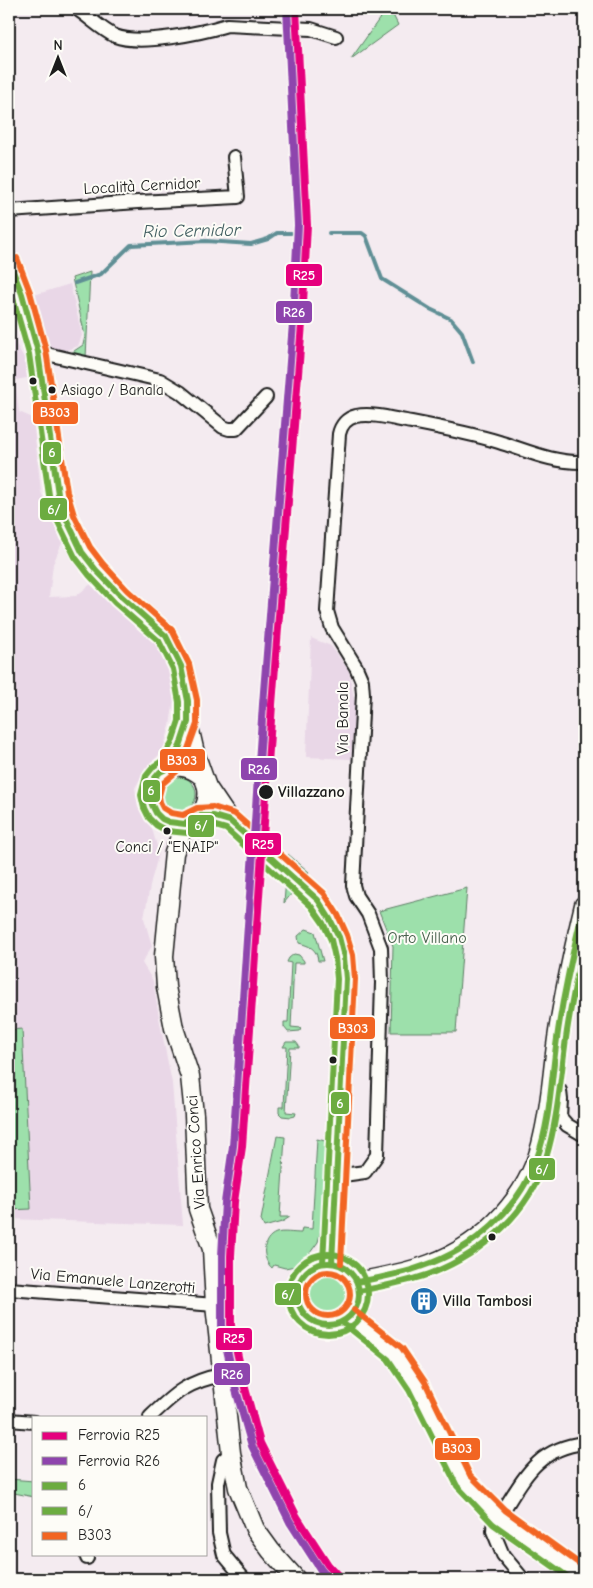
<svg xmlns="http://www.w3.org/2000/svg" width="593" height="1588" viewBox="0 0 593 1588" font-family="'Comic Neue',sans-serif">
  <style>
    .built { fill: #e9d7e7 }
    .green { fill: #9de0ab; stroke: #5c7e64 }
    .lines { fill: none; stroke-linecap: round; stroke-linejoin: round }
    .stream { stroke: #5f8f95; stroke-width: 4 }
    .secondary-tunnel { stroke: #c9c2c6; stroke-width: 18; stroke-dasharray: 18 9; stroke-linecap: butt }
    .street-casing { stroke: #1c1c1c; stroke-width: 16 }
    .secondary-casing { stroke: #1c1c1c; stroke-width: 21 }
    .street { stroke: #fdfcf7; stroke-width: 12 }
    .secondary { stroke: #fdfcf7; stroke-width: 18 }
    .bus-1-casing { stroke: #fdfcf7; stroke-width: 10 }
    .bus-2-casing { stroke: #fdfcf7; stroke-width: 10 }
    .bus-3-casing { stroke: #fdfcf7; stroke-width: 10 }
    .bus-1 { stroke: #6cac40; stroke-width: 6 }
    .bus-2 { stroke: #6cac40; stroke-width: 6 }
    .bus-3 { stroke: #f26522; stroke-width: 6 }
    .rail-1-casing { stroke: #fdfcf7; stroke-width: 11 }
    .rail-2-casing { stroke: #fdfcf7; stroke-width: 11 }
    .rail-1 { stroke: #e5007d; stroke-width: 8 }
    .rail-2 { stroke: #8e44ad; stroke-width: 8 }
    .bus-dot { fill: #1c1c1c; stroke: #fdfcf7; stroke-width: 2 }
    .labels { text-anchor: middle; dominant-baseline: central; stroke-width: 4; stroke-linejoin: round; paint-order: stroke }
    .bus-label { font-size: 15px; fill: #1c1c1c; stroke: #fdfcf7; text-anchor: start }
    .street-label { font-size: 16px; fill: #1c1c1c; stroke: #fdfcf7 }
    .stop-label { font-size: 16px; font-weight: bold; fill: #1c1c1c; stroke: #fdfcf7; text-anchor: start }
    .park-label { font-size: 16px; fill: #49614e; stroke: #fdfcf7 }
    .poi-label { font-size: 16px; font-weight: bold; fill: #1c1c1c; stroke: #fdfcf7; text-anchor: start }
    .water-label { font-size: 18px; font-style: italic; fill: #435f62; stroke: #fdfcf7 }
    .line-badge { stroke: #fdfcf7; stroke-width: 2 }
    .badge-label { font-size: 14px; text-anchor: middle; font-weight: bold; fill: #fff }
  </style>
  <rect width="100%" height="100%" fill="#f4ebf0"/>
  <filter id="ink" filterUnits="userSpaceOnUse"><feTurbulence type="fractalNoise" baseFrequency=".02" numOctaves="2"/><feDisplacementMap in="SourceGraphic" scale="10" xChannelSelector="R" yChannelSelector="G"/><feConvolveMatrix kernelMatrix="1 2 1 2 8 2 1 2 1" color-interpolation-filters="sRGB"/></filter>
  <g filter="url(#ink)">
    <g class="built">
      <polygon points="70,284 82,335 78,346 61,352 43,346 31,296"/>
      <polygon points="9,334 11,335 24,358 27,378 15,380 19,412 33,418 41,492 62,543 53,564 49,597 76,596 92,583 156,645 169,669 174,699 170,726 162,752 146,768 135,788 138,808 151,825 159,853 151,881 144,918 152,946 142,963 153,981 160,1023 172,1083 183,1225 9,1219"/>
      <polygon points="311,638 331,646 349,671 355,704 351,759 306,757"/>
    </g>
    <g class="green">
      <polygon points="378,9 390,9 398,25 351,59 382,15"/>
      <polygon points="90,272 86,358 68,355 83,345 85,336 72,278"/>
      <circle cx="179" cy="794" r="17"/>
      <polygon points="288,854 309,872 284,903"/>
      <polygon points="467,888 456,1032 391,1032 393,946 379,911"/>
      <path d="M306,929L315,932L323,961H318C317,948 309,946 299,943L298,936Z"/>
      <polygon points="294,954 299,955 304,961 304,963 294,963 291,1027 301,1028 300,1031 288,1032 284,1027 284,1022 288,1022 291,963 287,962 289,958"/>
      <polygon points="22,1029 31,1209 9,1210 9,1030"/>
      <polygon points="286,1042 296,1042 299,1046 299,1048 290,1048 286,1112 296,1113 295,1116 291,1117 282,1116 279,1113 279,1107 284,1107 287,1047 283,1047"/>
      <polygon points="277,1136 285,1137 280,1217 290,1217 282,1222 264,1227 261,1220"/>
      <path d="M317,1139L325,1141L322,1225L318,1242L307,1257L295,1266L285,1268L274,1265L272,1268C262,1259 261,1239 276,1233C283,1231 294,1233 301,1233L302,1228L312,1229Z"/>
      <circle cx="328" cy="1294" r="21"/>
      <polygon points="9,1479 34,1481 34,1497 9,1492"/>
    </g>
    <g class="lines">
      <g class="stream">
        <polyline points="329,233 362,233 366,236 382,279 430,309 451,319 462,332 473,362"/>
        <polyline points="75,283 101,274 131,245 206,241 251,244 268,239 277,233 291,233"/>
      </g>
      <polyline class="secondary-tunnel" points="230,821 305,887"/>
      <g class="street-casing">
        <g id="street">
          <path d="M77,9C89,17 102,30 115,36C140,46 201,33 227,25L311,29L336,37"/>
          <polyline points="9,211 138,202 238,197 234,157"/>
          <polyline points="9,293 19,311 28,319"/>
          <polyline points="38,352 160,380 180,392 223,427 229,429 236,429 266,397"/>
          <polyline points="551,1089 560,1091 561,1100 560,1117 567,1125 584,1135"/>
          <path d="M336,1176L365,1172L377,1155L382,983L381,948L368,914L356,896L353,885L363,694L362,681L356,667L332,628L327,611L339,434C341,425 347,418 356,416C372,413 390,418 406,421C437,427 469,433 499,442C528,451 553,463 584,462"/>
          <polyline points="9,1289 215,1305"/>
          <path d="M150,1417C174,1394 188,1381 222,1375"/>
          <polyline points="9,1420 34,1422"/>
          <polyline points="231,1453 223,1460 218,1483 219,1533 224,1555 244,1579"/>
          <polyline points="494,1512 493,1531 503,1555 523,1579"/>
          <path d="M499,1517C524,1479 535,1449 584,1443"/>
          <polyline points="87,1554 87,1558"/>
        </g>
      </g>
      <g class="secondary-casing">
        <g id="secondary">
          <polyline points="9,261 22,294 38,352 58,494 66,518 82,552 96,570 121,596 166,636 175,651 181,666 188,701 188,722 195,753 207,787 230,821"/>
          <polyline points="168,768 180,746 188,722"/>
          <path d="M203,777C189,765 169,761 156,777C151,783 149,791 150,799C156,837 213,830 207,787"/>
          <polyline points="185,824 174,853 164,956 166,987 174,1028 190,1076 194,1115 198,1209 212,1249 215,1305 231,1453 238,1488 255,1529 271,1551 296,1579"/>
          <path d="M305,887C328,910 342,934 346,966L332,1263"/>
          <circle cx="328" cy="1294" r="31"/>
          <path d="M357,1282C382,1277 407,1273 430,1264C486,1243 531,1195 543,1136C550,1107 552,1076 556,1046C562,999 573,951 584,905"/>
          <polyline points="349,1317 395,1353 417,1386 463,1480 499,1517 584,1578"/>
        </g>
      </g>
      <use href="#street" class="street"/>
      <use href="#secondary" class="secondary"/>
      <g class="bus-1-casing">
        <g id="bus-1">
          <polyline points="9,261 22,294 38,352 58,494 66,518 82,552 96,570 121,596 166,636 181,666 188,701 188,722 180,746 168,768 160,772 154,779 150,796 152,805 156,813 162,819 169,822 185,824 200,816 213,816 230,821 318,900 330,919 339,937 344,957 346,979 332,1263"/>
          <circle cx="328" cy="1294" r="31"/>
          <path d="M357,1282C379,1278 402,1274 423,1266C474,1249 519,1209 537,1158C550,1122 551,1083 556,1046C562,998 573,952 584,905"/>
        </g>
      </g>
      <g class="bus-2-casing">
        <g id="bus-2">
          <polyline points="9,284 29,354 49,495 58,522 75,557 89,575 115,603 159,641 173,669 179,702 179,721 172,742 162,761 154,766 146,776 141,795 144,808 149,818 156,825 167,831 187,833 202,825 212,825 226,829 311,906 323,923 331,940 335,958 337,979 323,1263"/>
          <circle cx="328" cy="1294" r="40"/>
          <path d="M359,1291C383,1286 409,1282 432,1273C483,1253 530,1212 546,1158C557,1122 560,1084 565,1046C569,1011 577,977 584,942"/>
          <polyline points="344,1324 388,1359 409,1390 457,1486 493,1524 571,1579"/>
        </g>
      </g>
      <g class="bus-3-casing">
        <g id="bus-3">
          <polyline points="17,258 30,292 46,350 67,492 74,515 90,547 103,564 127,590 172,630 189,664 197,700 197,724 188,749 176,772 162,784 159,796 160,802 163,808 171,813 183,815 197,808 213,807 235,814 324,893 338,915 347,935 353,955 355,979 341,1263"/>
          <circle cx="328" cy="1294" r="22"/>
          <polyline points="354,1310 402,1348 425,1382 470,1475 505,1510 584,1567"/>
        </g>
      </g>
      <use href="#bus-1" class="bus-1"/>
      <use href="#bus-2" class="bus-2"/>
      <use href="#bus-3" class="bus-3"/>
      <g class="rail-1-casing">
        <polyline id="rail-1" points="296,9 307,225 302,324 272,705 242,1147 234,1202 231,1256 231,1325 245,1388 260,1443 297,1517 328,1565 341,1579"/>
      </g>
      <g class="rail-2-casing">
        <polyline id="rail-2" points="287,9 298,225 293,323 263,704 233,1146 225,1202 222,1256 222,1327 236,1390 252,1446 290,1522 321,1570 329,1579"/>
      </g>
      <use href="#rail-1" class="rail-1"/>
      <use href="#rail-2" class="rail-2"/>
    </g>
  </g>
  <defs>
    <g id="building-disc" transform="scale(1.4375)"><circle r="9.5" fill="#1f6fb2" stroke="#fdfcf7"/><path d="M-4-6H4V6H1V3H-1V6H-4ZM-2.5-4.3h1.7v1.8h-1.7ZM.8-4.3h1.7v1.8H.8ZM-2.5-1h1.7V.8h-1.7ZM.8-1h1.7V.8H.8Z" fill="#fff"/></g>
  </defs>
  <g fill-rule="evenodd">
    <use href="#building-disc" x="424" y="1301"/>
  </g>
  <g class="bus-dot">
    <circle cx="33" cy="381" r="4.5"/>
    <circle cx="52" cy="390" r="4.5"/>
    <circle cx="266" cy="792" r="8"/>
    <circle cx="167" cy="831" r="4.5"/>
    <circle cx="333" cy="1060" r="4.5"/>
    <circle cx="492" cy="1237" r="4.5"/>
  </g>
  <g class="labels">
    <g class="bus-label">
      <text x="61" y="390">Asiago / Banala</text>
      <text x="167" y="847" text-anchor="middle">Conci / "ENAIP"</text>
    </g>
    <g class="street-label">
      <text transform="translate(142 186) rotate(-3)">Località Cernidor</text>
      <text transform="translate(343 718) rotate(-90)">Via Banala</text>
      <text transform="translate(196 1152) rotate(-94)">Via Enrico Conci</text>
      <text transform="translate(113 1281) rotate(5)">Via Emanuele Lanzerotti</text>
    </g>
    <g class="stop-label">
      <text x="278" y="792">Villazzano</text>
    </g>
    <g class="park-label">
      <text x="427" y="938">Orto Villano</text>
    </g>
    <g class="poi-label">
      <text x="443" y="1301">Villa Tambosi</text>
    </g>
    <g class="water-label">
      <text transform="translate(192 231) rotate(-1)">Rio Cernidor</text>
    </g>
  </g>
  <g class="line-badge">
    <rect x="285" y="263" width="38" height="24" rx="5" fill="#e5007d"/>
    <rect x="275" y="300" width="38" height="24" rx="5" fill="#8e44ad"/>
    <rect x="32" y="401" width="47" height="24" rx="5" fill="#f26522"/>
    <rect x="42" y="441" width="20" height="24" rx="5" fill="#6cac40"/>
    <rect x="39" y="497" width="29" height="24" rx="5" fill="#6cac40"/>
    <rect x="159" y="748" width="47" height="24" rx="5" fill="#f26522"/>
    <rect x="240" y="757" width="38" height="24" rx="5" fill="#8e44ad"/>
    <rect x="142" y="779" width="19" height="24" rx="5" fill="#6cac40"/>
    <rect x="187" y="814" width="28" height="24" rx="5" fill="#6cac40"/>
    <rect x="244" y="832" width="38" height="24" rx="5" fill="#e5007d"/>
    <rect x="329" y="1016" width="47" height="24" rx="5" fill="#f26522"/>
    <rect x="330" y="1091" width="20" height="24" rx="5" fill="#6cac40"/>
    <rect x="528" y="1157" width="28" height="24" rx="5" fill="#6cac40"/>
    <rect x="274" y="1282" width="28" height="24" rx="5" fill="#6cac40"/>
    <rect x="215" y="1327" width="38" height="24" rx="5" fill="#e5007d"/>
    <rect x="213" y="1362" width="38" height="24" rx="5" fill="#8e44ad"/>
    <rect x="434" y="1437" width="47" height="24" rx="5" fill="#f26522"/>
  </g>
  <g class="badge-label">
    <text x="304" y="280">R25</text>
    <text x="294" y="317">R26</text>
    <text x="55" y="417">B303</text>
    <text x="52" y="457">6</text>
    <text x="54" y="514">6/</text>
    <text x="182" y="765">B303</text>
    <text x="259" y="774">R26</text>
    <text x="151" y="795">6</text>
    <text x="201" y="830">6/</text>
    <text x="263" y="849">R25</text>
    <text x="353" y="1033">B303</text>
    <text x="340" y="1108">6</text>
    <text x="542" y="1174">6/</text>
    <text x="288" y="1299">6/</text>
    <text x="234" y="1343">R25</text>
    <text x="232" y="1379">R26</text>
    <text x="457" y="1453">B303</text>
  </g>
  <rect width="593" height="1588" fill="none" stroke="#fdfcf7" stroke-width="30"/>
  <rect x="15" y="15" width="563" height="1558" fill="none" stroke="#1c1c1c" stroke-width="2" filter="url(#ink)"/>
  <rect x="32" y="1416" width="175" height="140" fill="#fdfcf7" stroke="#a3a29f"/>
  <rect x="42" y="1432" width="25" height="8" fill="#e5007d" stroke="#a3a29f"/>
  <text x="78" y="1440" font-size="15" fill="#1c1c1c">Ferrovia R25</text>
  <rect x="42" y="1457" width="25" height="8" fill="#8e44ad" stroke="#a3a29f"/>
  <text x="78" y="1466" font-size="15" fill="#1c1c1c">Ferrovia R26</text>
  <rect x="42" y="1482" width="25" height="8" fill="#6cac40" stroke="#a3a29f"/>
  <text x="78" y="1490" font-size="15" fill="#1c1c1c">6</text>
  <rect x="42" y="1507" width="25" height="8" fill="#6cac40" stroke="#a3a29f"/>
  <text x="78" y="1516" font-size="15" fill="#1c1c1c">6/</text>
  <rect x="42" y="1532" width="25" height="8" fill="#f26522" stroke="#a3a29f"/>
  <text x="78" y="1540" font-size="15" fill="#1c1c1c">B303</text>
  <g transform="translate(58 58)" stroke="#fdfcf7" stroke-width="4" paint-order="stroke">
  <path d="M0-4L9 19L0 12L-9 19Z" fill="#1c1c1c"/>
  <text y="-8" font-size="14" font-weight="bold" text-anchor="middle" fill="#1c1c1c">N</text>
  </g>
</svg>
